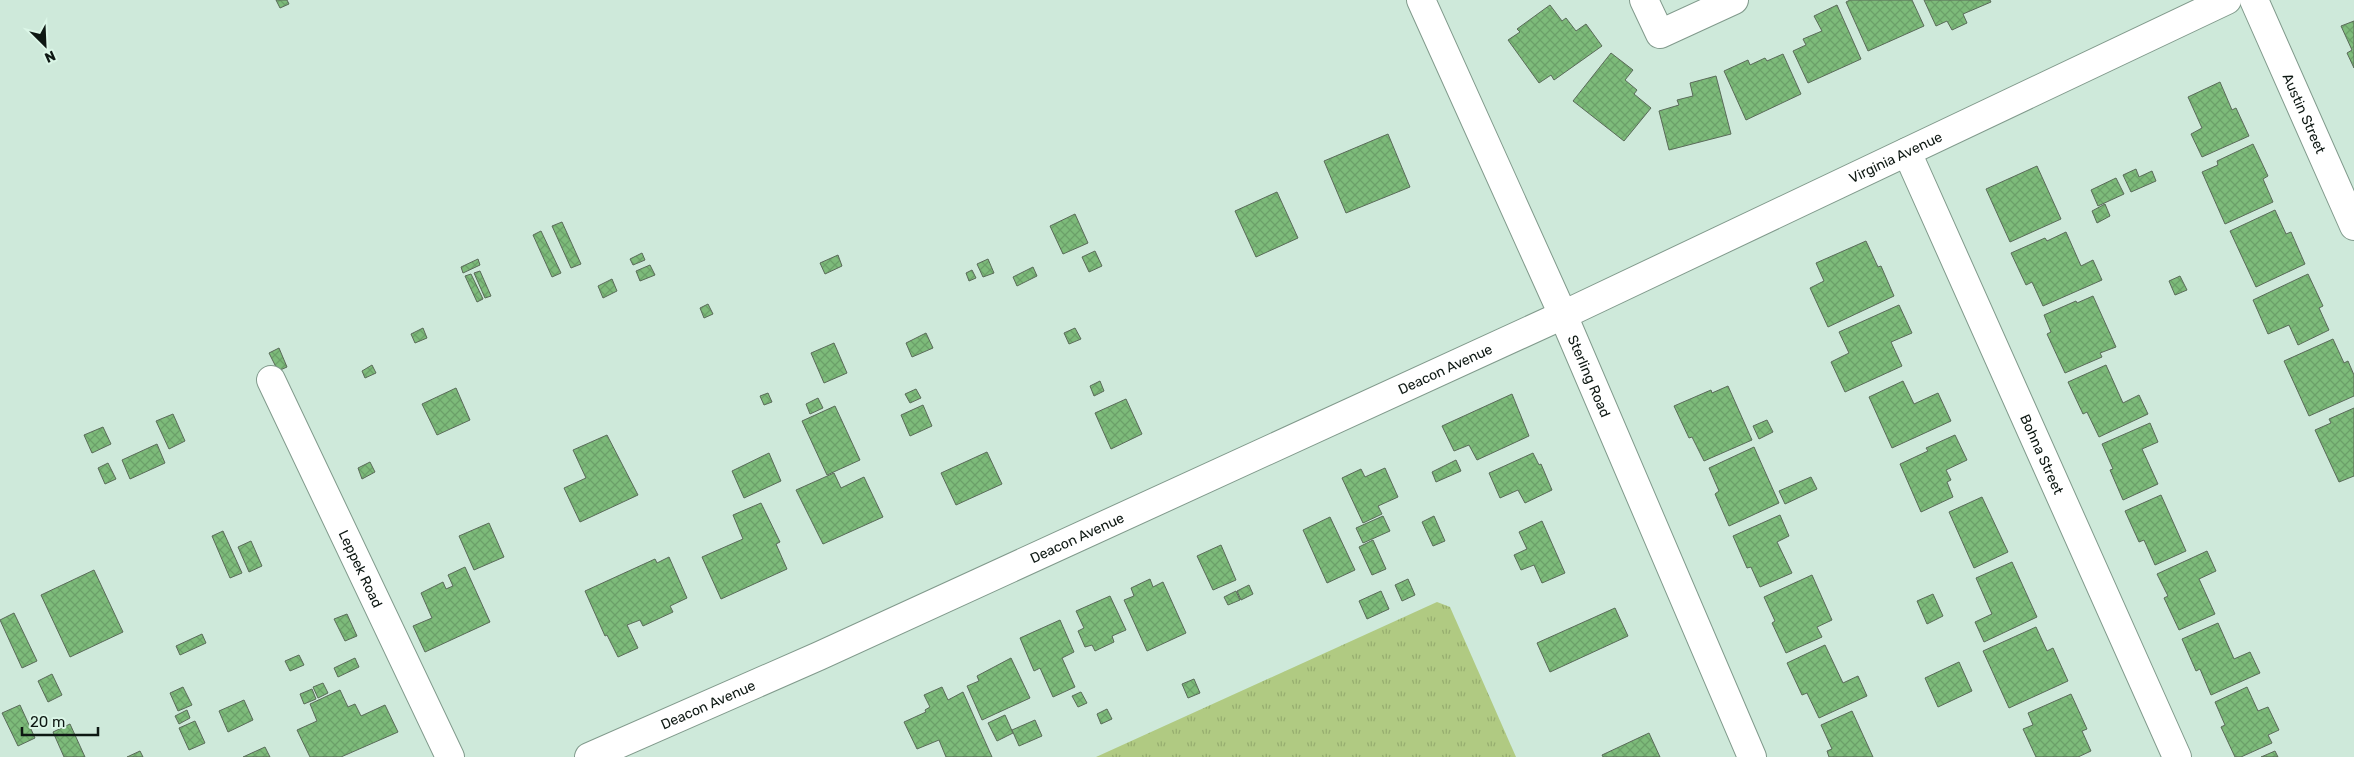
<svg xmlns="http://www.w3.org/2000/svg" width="2354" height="757" viewBox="0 0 2354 757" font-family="Rubik,sans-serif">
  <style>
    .grass { fill: url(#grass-tufts) }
    .building { fill: url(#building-cross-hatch); stroke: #5a6b59 }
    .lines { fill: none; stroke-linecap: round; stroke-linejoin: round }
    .street-casing { stroke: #819a8c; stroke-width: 30 }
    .secondary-casing { stroke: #819a8c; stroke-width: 30 }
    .street { stroke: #fff; stroke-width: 28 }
    .secondary { stroke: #fff; stroke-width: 28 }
    .labels { text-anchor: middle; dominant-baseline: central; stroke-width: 4; stroke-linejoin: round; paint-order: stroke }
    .street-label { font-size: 14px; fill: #0e1813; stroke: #dbf6e7 }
  </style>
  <defs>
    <pattern id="grass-tufts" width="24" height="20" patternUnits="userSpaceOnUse" patternTransform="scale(1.25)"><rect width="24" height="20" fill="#b0ca82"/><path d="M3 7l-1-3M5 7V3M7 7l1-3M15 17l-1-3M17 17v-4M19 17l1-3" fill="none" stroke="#96ad6f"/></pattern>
    <pattern id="building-cross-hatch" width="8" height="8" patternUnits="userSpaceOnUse" patternTransform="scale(1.25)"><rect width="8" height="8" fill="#7dbb7a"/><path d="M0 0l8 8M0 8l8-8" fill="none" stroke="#6ba069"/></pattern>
  </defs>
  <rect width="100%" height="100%" fill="#cee9da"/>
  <polygon class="grass" points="1437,602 1450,607 1516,757 1096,757"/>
  <g class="building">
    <polygon points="276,0 287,0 289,4 280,8"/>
    <polygon points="1850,0 1912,0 1924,26 1868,51 1846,2"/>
    <polygon points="1924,0 1990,0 1991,2 1963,14 1967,23 1952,30 1947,21 1936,26"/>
    <polygon points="1550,5 1562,21 1566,18 1576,31 1586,24 1602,46 1554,80 1551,75 1539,83 1508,40 1520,32 1517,29"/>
    <polygon points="1837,5 1861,59 1808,83 1793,51 1806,45 1803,39 1822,31 1814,16"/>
    <polygon points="2354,21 2354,68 2347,53 2352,50 2341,26"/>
    <polygon points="1611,53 1633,70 1625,80 1637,90 1634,94 1651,108 1624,141 1573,101"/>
    <polygon points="1783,54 1801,94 1746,120 1724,71 1748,60 1750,65 1765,58 1767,61"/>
    <polygon points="1716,76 1731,134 1669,150 1659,111 1679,105 1677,100 1693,96 1690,83"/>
    <polygon points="2220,82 2232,110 2236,108 2249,136 2202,157 2191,134 2202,128 2188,97"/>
    <polygon points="1388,134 1410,187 1346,213 1324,161"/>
    <polygon points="2253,144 2268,176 2263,179 2273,202 2225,224 2202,172 2218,165 2217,161"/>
    <polygon points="2037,166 2061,219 2010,242 1986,189"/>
    <polygon points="2136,169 2139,177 2152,171 2156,181 2131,192 2123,175"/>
    <polygon points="2116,178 2124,194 2098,206 2091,190"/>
    <polygon points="1277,192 1298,238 1256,257 1235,211"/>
    <polygon points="2105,204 2110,216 2097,223 2092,211"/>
    <polygon points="2275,210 2286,234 2291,232 2305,264 2256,287 2230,231"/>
    <polygon points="1075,214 1088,243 1063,254 1050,226"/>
    <polygon points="562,222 581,264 571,268 552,226"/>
    <polygon points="541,231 561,273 552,277 533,235"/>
    <polygon points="2066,232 2081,266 2093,260 2102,280 2043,306 2032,282 2026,285 2011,253 2045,238 2047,241"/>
    <polygon points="1866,241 1878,267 1881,266 1894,296 1828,327 1810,288 1824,281 1816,263"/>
    <polygon points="1095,251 1102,266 1089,272 1082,257"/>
    <polygon points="642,253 645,260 633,265 630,259"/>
    <polygon points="838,255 842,266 825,274 820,263"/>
    <polygon points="478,259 480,265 463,273 461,267"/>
    <polygon points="988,259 994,273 983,277 977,264"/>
    <polygon points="650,265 655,275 640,281 636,271"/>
    <polygon points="1033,267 1037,276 1017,286 1013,277"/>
    <polygon points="972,270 976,278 969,281 966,273"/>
    <polygon points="480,271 491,296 485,298 474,273"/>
    <polygon points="471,274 483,299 477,302 465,276"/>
    <polygon points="2308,274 2323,306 2319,308 2329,330 2298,345 2289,325 2268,334 2253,300"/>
    <polygon points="2180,276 2187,290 2175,295 2169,281"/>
    <polygon points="612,279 617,291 603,298 598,286"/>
    <polygon points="2093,296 2116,347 2100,353 2102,357 2065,373 2047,334 2051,332 2044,315 2076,301 2077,303"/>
    <polygon points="708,304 713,314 704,318 700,308"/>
    <polygon points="1899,305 1912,333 1891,342 1902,366 1845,392 1831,362 1849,353 1839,332"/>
    <polygon points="423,328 427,338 415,343 411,334"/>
    <polygon points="1075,328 1081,339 1069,344 1064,333"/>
    <polygon points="926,333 933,348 912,357 906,343"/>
    <polygon points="2333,339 2344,363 2348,361 2354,375 2354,396 2309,416 2284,361"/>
    <polygon points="834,343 847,373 824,383 811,353"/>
    <polygon points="279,348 287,367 278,371 269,353"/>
    <polygon points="372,365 376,373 365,378 362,371"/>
    <polygon points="2106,365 2123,403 2139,395 2148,414 2099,437 2087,412 2083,414 2068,382"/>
    <polygon points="1100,381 1104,391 1094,396 1090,386"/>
    <polygon points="1903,381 1914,404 1938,393 1951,421 1892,448 1869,397"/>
    <polygon points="1728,386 1752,440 1704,461 1692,437 1689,438 1674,406 1711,390 1712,393"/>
    <polygon points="456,388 470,420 437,435 422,404"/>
    <polygon points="916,389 921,398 910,403 905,394"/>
    <polygon points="768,393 772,402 764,405 760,396"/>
    <polygon points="1512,394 1529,436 1477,460 1469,445 1454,451 1442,426"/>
    <polygon points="818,398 823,408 810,414 806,404"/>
    <polygon points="1126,399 1142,434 1111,449 1095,413"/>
    <polygon points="923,405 932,426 910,436 901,415"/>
    <polygon points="835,406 860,460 827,475 802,421"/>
    <polygon points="2354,408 2354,476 2339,482 2315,430 2331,423 2329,419"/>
    <polygon points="173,414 185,441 169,449 156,421"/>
    <polygon points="1767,420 1773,432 1759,439 1753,426"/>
    <polygon points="2150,423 2158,442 2142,449 2158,484 2123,500 2110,470 2113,469 2102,444"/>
    <polygon points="103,427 111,444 92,453 84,435"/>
    <polygon points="607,435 638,495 580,522 564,488 586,478 573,450"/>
    <polygon points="1955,435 1967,460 1946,470 1951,480 1947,482 1953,497 1921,512 1900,464 1928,451 1926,448"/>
    <polygon points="157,444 165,463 130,479 122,460"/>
    <polygon points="1754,447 1779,503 1729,526 1715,494 1719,491 1709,468"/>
    <polygon points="987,452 1002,484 956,505 941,473"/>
    <polygon points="769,453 781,481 744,498 732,471"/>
    <polygon points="1533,453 1539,465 1541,464 1552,490 1525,503 1518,490 1500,498 1489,473"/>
    <polygon points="1456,460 1461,471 1436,482 1432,472"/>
    <polygon points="370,462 375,472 362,479 358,468"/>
    <polygon points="108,463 116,479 105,484 98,468"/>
    <polygon points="1385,468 1398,497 1378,506 1382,514 1363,523 1342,478 1361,469 1365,477"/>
    <polygon points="834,473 841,488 864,477 883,517 823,544 796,490"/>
    <polygon points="1811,477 1817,489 1785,504 1779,491"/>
    <polygon points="2161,495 2186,551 2155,565 2144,540 2139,542 2125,511"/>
    <polygon points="1982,497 2008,552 1974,568 1949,512"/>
    <polygon points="761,503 780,542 776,544 787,569 721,599 702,557 743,539 733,515"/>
    <polygon points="1780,515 1789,536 1777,542 1792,573 1760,587 1751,567 1747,568 1733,536"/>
    <polygon points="1383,516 1390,531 1363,543 1356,528"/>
    <polygon points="1434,516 1445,541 1433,546 1422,522"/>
    <polygon points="1330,517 1355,570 1327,583 1303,530"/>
    <polygon points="1542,521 1565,573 1542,583 1534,565 1521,570 1514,555 1527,549 1519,532"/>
    <polygon points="489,523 504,557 474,570 459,536"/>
    <polygon points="223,531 242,573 230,578 212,536"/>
    <polygon points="1373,540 1386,569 1372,575 1359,547"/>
    <polygon points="251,541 262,566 249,572 238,547"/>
    <polygon points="1221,545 1236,580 1213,590 1197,556"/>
    <polygon points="2207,551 2216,571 2199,579 2215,614 2179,630 2164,598 2168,596 2157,574"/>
    <polygon points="669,557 687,598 670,606 673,612 643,626 640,620 627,625 638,648 618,657 607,635 605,636 585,591 655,559 657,563"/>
    <polygon points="2012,562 2037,617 1984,642 1975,622 1992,614 1976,578"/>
    <polygon points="465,567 490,622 425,652 413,626 432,618 421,593 443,582 446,589 453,586 448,575"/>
    <polygon points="94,570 123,632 70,657 41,595"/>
    <polygon points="1812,575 1832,620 1817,627 1822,637 1786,653 1772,623 1775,621 1764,597"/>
    <polygon points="1150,579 1153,587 1163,582 1186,633 1147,651 1124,600 1134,596 1131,588"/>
    <polygon points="1408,579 1415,595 1402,601 1395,585"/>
    <polygon points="1249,585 1253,594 1241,600 1237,591"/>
    <polygon points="1236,591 1240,600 1228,605 1224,597"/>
    <polygon points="1381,591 1389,609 1367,619 1359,601"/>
    <polygon points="1933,594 1943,616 1927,624 1917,601"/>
    <polygon points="1110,596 1126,630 1112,636 1114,642 1095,651 1092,645 1085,647 1078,631 1084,628 1076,611"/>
    <polygon points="1615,608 1628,636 1550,672 1537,643"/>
    <polygon points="14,613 37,661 22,668 0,620"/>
    <polygon points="347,614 357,636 345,641 334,619"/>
    <polygon points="1060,620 1074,652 1062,658 1075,687 1053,697 1040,668 1034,671 1020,638"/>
    <polygon points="2218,623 2234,659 2250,652 2260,673 2211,695 2200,669 2196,671 2182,639"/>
    <polygon points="2036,627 2047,651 2053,648 2068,681 2009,708 1983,651"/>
    <polygon points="202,634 206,643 180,655 176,646"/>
    <polygon points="1825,645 1843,683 1858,676 1867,696 1819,718 1807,693 1802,695 1787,663"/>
    <polygon points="299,655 304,665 290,671 285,661"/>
    <polygon points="355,658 359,667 338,677 334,668"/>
    <polygon points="1011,658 1030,698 982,720 967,686 979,681 977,676"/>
    <polygon points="1959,662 1972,691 1938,707 1925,678"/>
    <polygon points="52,674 62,695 48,702 38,681"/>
    <polygon points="1194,679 1200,693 1188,698 1182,684"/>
    <polygon points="323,683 328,693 318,698 313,687"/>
    <polygon points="183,687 192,705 178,711 170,693"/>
    <polygon points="942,687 948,700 963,692 992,757 946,757 939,740 917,749 904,722 926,712 925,710 930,707 924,695"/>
    <polygon points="2247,687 2258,711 2268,707 2279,730 2268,735 2272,743 2241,757 2235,757 2221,727 2225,725 2215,702"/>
    <polygon points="312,689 316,699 304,704 300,694"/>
    <polygon points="340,690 348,707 355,704 361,716 385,705 398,732 341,757 310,757 297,730 317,721 310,704"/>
    <polygon points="1081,692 1087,703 1078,707 1072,696"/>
    <polygon points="2071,694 2087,729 2082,731 2091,751 2078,757 2036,757 2023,729 2033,725 2028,713"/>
    <polygon points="244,700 253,720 228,732 219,711"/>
    <polygon points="20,705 35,738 18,746 2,713"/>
    <polygon points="1107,709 1112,719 1101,724 1097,714"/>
    <polygon points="187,710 190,718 179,724 175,716"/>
    <polygon points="1852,711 1873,757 1829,757 1827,751 1832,749 1821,725"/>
    <polygon points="1005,715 1013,733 997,741 988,723"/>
    <polygon points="1035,720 1042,736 1019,746 1012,730"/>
    <polygon points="195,721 205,743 189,750 179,728"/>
    <polygon points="70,724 85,757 64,757 53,732"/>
    <polygon points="1649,733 1660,757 1603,757 1602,755"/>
    <polygon points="265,747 270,757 243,757"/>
    <polygon points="140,751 143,757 127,757"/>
    <polygon points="2275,751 2278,757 2261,757"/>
  </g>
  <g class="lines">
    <g class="street-casing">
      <g id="street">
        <polyline points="1644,0 1660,34 1734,0"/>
        <path id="s1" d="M2254,0L2354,226"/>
        <path id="s2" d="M1907,152L2177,757"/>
        <path id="s3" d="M271,380L450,757"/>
        <path id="s4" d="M589,757L819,656L1563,315"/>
      </g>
    </g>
    <g class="secondary-casing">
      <g id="secondary">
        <path id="s5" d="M1421,0L1563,315L1752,757"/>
        <path id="s6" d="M1563,315L2227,0"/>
      </g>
    </g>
    <use href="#street" class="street"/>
    <use href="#secondary" class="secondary"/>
  </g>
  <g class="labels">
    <g class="street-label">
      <text stroke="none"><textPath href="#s1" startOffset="124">Austin Street</textPath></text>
      <text stroke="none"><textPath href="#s6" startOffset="368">Virginia Avenue</textPath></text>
      <text stroke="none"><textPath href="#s4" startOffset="940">Deacon Avenue</textPath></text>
      <text stroke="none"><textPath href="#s5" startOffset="412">Sterling Road</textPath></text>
      <text stroke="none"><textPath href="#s2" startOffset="331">Bohna Street</textPath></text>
      <text stroke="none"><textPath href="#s4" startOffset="535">Deacon Avenue</textPath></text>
      <text stroke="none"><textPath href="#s3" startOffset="209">Leppek Road</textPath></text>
      <text stroke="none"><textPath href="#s4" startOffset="130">Deacon Avenue</textPath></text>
    </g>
  </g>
  <g transform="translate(45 45) rotate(156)" stroke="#dbf6e7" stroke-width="4" paint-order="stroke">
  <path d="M0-4L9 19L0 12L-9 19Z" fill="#0e1813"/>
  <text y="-8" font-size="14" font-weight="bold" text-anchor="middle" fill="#0e1813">N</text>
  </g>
  <path d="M22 727v8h76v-8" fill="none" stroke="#0e1813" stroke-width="2.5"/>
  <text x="30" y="727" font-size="15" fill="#0e1813" stroke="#dbf6e7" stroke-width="4" paint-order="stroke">20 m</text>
</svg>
